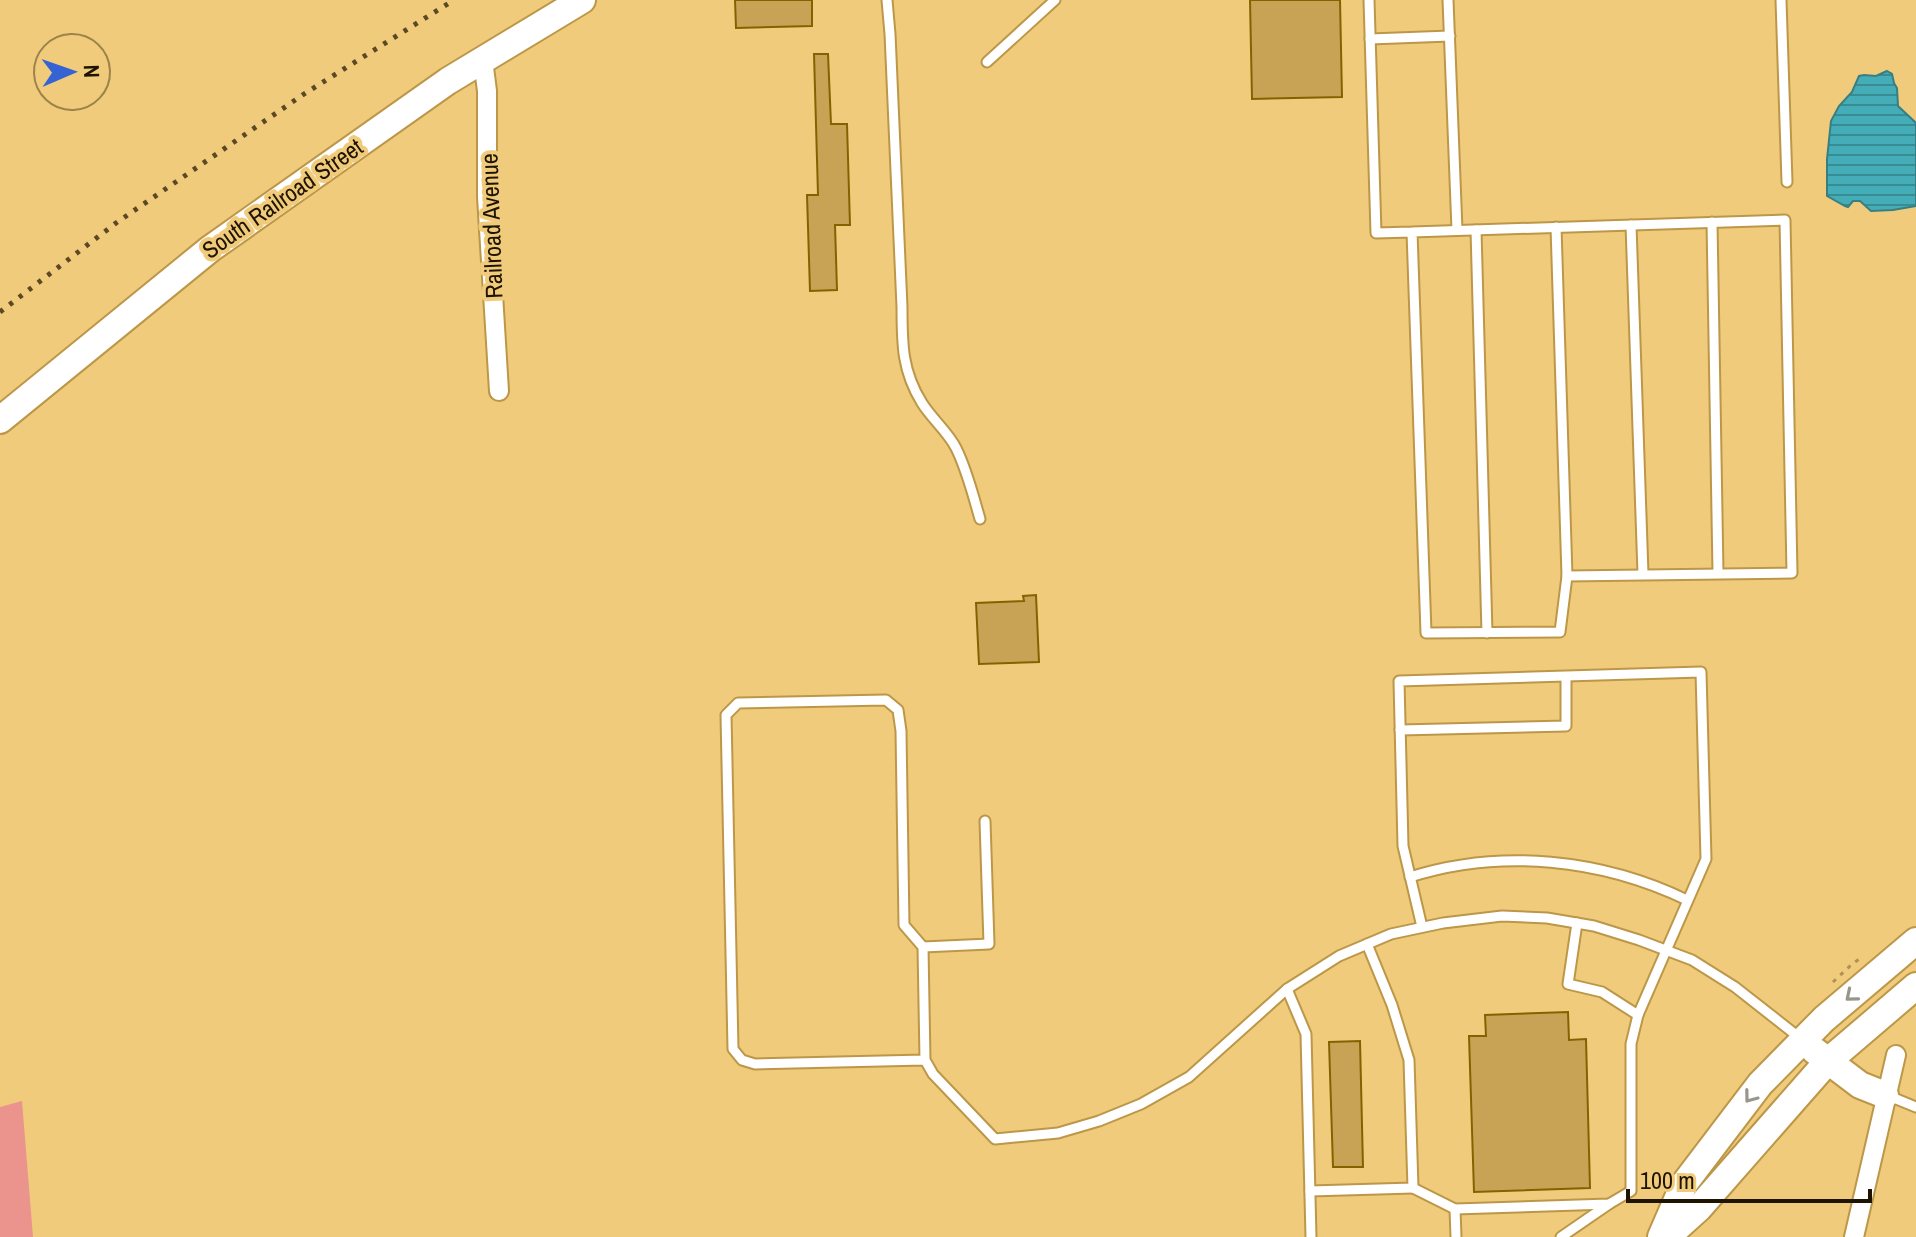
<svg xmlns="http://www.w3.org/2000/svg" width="1916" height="1237" viewBox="0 0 1916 1237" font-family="'Archivo Narrow',sans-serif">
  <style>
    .pitch { fill: #eb938d }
    .water { fill: url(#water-rules); stroke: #397f81; stroke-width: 2 }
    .building { fill: #c9a355; stroke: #846200; stroke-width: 2 }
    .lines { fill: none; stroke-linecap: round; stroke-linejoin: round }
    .lane-casing { stroke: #bc9748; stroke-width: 13 }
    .street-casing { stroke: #bc9748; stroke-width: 22 }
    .secondary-casing { stroke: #bc9748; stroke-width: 30 }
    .path { stroke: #ae9154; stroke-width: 3; stroke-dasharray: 4 6; stroke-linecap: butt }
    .lane { stroke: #fff; stroke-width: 9 }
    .street { stroke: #fff; stroke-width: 18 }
    .secondary { stroke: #fff; stroke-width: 26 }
    .rail { stroke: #5c4924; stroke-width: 5; stroke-dasharray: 4 8; stroke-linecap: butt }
    .oneway { stroke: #9a958c }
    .labels { text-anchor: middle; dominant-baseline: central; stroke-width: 8; stroke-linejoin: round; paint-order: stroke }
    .street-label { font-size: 24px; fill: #1f1400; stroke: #f1cb7c }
  </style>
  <defs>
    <pattern id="water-rules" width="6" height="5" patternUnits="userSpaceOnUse" patternTransform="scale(2)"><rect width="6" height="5" fill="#44adb8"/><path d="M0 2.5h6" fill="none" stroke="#388c93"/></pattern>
  </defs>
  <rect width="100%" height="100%" fill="#f1cb7c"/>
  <polygon class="pitch" points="22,1101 33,1237 0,1237 0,1107"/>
  <polygon class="water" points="1887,71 1892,74 1894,83 1897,88 1898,106 1916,123 1916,206 1893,210 1871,211 1860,201 1853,201 1848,207 1845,206 1827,196 1827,159 1831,121 1839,106 1852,92 1859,76 1864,75 1876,76"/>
  <g class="building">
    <polygon points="735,0 812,0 812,26 736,28"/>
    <polygon points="1250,0 1340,0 1342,97 1252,99"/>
    <polygon points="814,54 828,54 831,124 847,124 850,225 835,225 837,290 810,291 807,195 818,195"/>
    <polygon points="1036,595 1039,662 979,664 976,603 1024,601 1023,596"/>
    <polygon points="1568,1012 1569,1040 1586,1039 1590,1188 1474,1192 1469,1036 1486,1036 1485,1015"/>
    <polygon points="1360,1041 1363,1167 1333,1167 1329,1042"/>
  </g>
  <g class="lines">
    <g class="lane-casing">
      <g id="lane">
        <path d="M887,0L890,34L902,307C902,344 902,371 922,403C932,419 948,432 956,448C967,470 973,495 980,519"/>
        <polyline points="1369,0 1376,233 1412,232 1785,220 1792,573 1567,576 1560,632 1426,633 1412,232"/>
        <polyline points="1448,0 1457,230"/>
        <polyline points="1781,0 1787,182"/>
        <polyline points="1370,39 1450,36"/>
        <polyline points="987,62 1055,0"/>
        <polyline points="1712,222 1718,573"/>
        <polyline points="1631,225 1643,574"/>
        <polyline points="1556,227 1567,576"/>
        <polyline points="1476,230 1487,633"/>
        <polyline points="1400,730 1566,726 1566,677"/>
        <path d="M1410,877C1501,848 1602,859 1687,900"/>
        <polyline points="1577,923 1568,984 1602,992 1638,1015"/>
        <polyline points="923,947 989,944 985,821"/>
        <polyline points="1287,989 1306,1034 1311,1237"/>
        <polyline points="925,1060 923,947 904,925 901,731 898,710 886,700 738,703 726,715 733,1049 742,1060 755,1064 925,1060 933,1074 995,1139 1058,1133 1099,1121 1141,1104 1189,1077 1287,989 1339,956 1391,934 1443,923 1502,916 1547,918 1594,926 1639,940 1692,960 1735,987 1800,1038"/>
        <polyline points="1889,1096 1916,1107"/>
        <polyline points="1413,1188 1455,1209 1609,1204 1631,1191 1631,1044 1638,1015 1706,859 1701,672 1399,681 1403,846 1422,927"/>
        <polyline points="1310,1191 1413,1188 1409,1060 1392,1005 1367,944"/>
        <polyline points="1455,1209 1456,1237"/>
        <polyline points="1561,1237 1609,1204"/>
      </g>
    </g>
    <g class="street-casing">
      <g id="street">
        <polyline points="483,60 487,91 487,197 499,391"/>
        <polyline points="1854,1237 1896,1055"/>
      </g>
    </g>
    <g class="secondary-casing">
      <g id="secondary">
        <polyline points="0,420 210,249 448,81 582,0"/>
        <polyline points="1815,1051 1860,1085 1885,1095"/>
        <polyline points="1661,1237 1684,1184 1760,1084 1824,1019 1916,941"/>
        <polyline points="1667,1237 1699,1208 1827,1062 1916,986"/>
      </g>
    </g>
    <polyline class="path" points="1833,982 1850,966 1863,956"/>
    <use href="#lane" class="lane"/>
    <use href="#street" class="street"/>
    <use href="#secondary" class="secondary"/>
    <polyline class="rail" points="0,312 116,223 304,94 454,0"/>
  </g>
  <defs><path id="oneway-chevron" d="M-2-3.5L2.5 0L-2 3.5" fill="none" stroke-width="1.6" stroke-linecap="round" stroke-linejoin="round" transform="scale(2)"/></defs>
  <g class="oneway">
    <use href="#oneway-chevron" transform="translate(1851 996) rotate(140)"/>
    <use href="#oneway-chevron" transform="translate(1750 1097) rotate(127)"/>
  </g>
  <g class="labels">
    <g class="street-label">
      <text transform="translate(282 198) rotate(-35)">South Railroad Street</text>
      <text transform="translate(491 226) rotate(-92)">Railroad Avenue</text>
    </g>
  </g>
  <g transform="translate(72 72) rotate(88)"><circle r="38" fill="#f1cb7c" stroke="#9d824a" stroke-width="2"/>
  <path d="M0-6L14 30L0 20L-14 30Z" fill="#3563d3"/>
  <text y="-12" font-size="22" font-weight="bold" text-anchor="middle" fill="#1f1400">N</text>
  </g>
  <path d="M1628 1189v12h242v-12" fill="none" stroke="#1f1400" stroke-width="4"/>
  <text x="1640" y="1189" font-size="24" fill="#1f1400" stroke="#f1cb7c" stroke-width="6" paint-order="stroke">100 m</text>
</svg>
